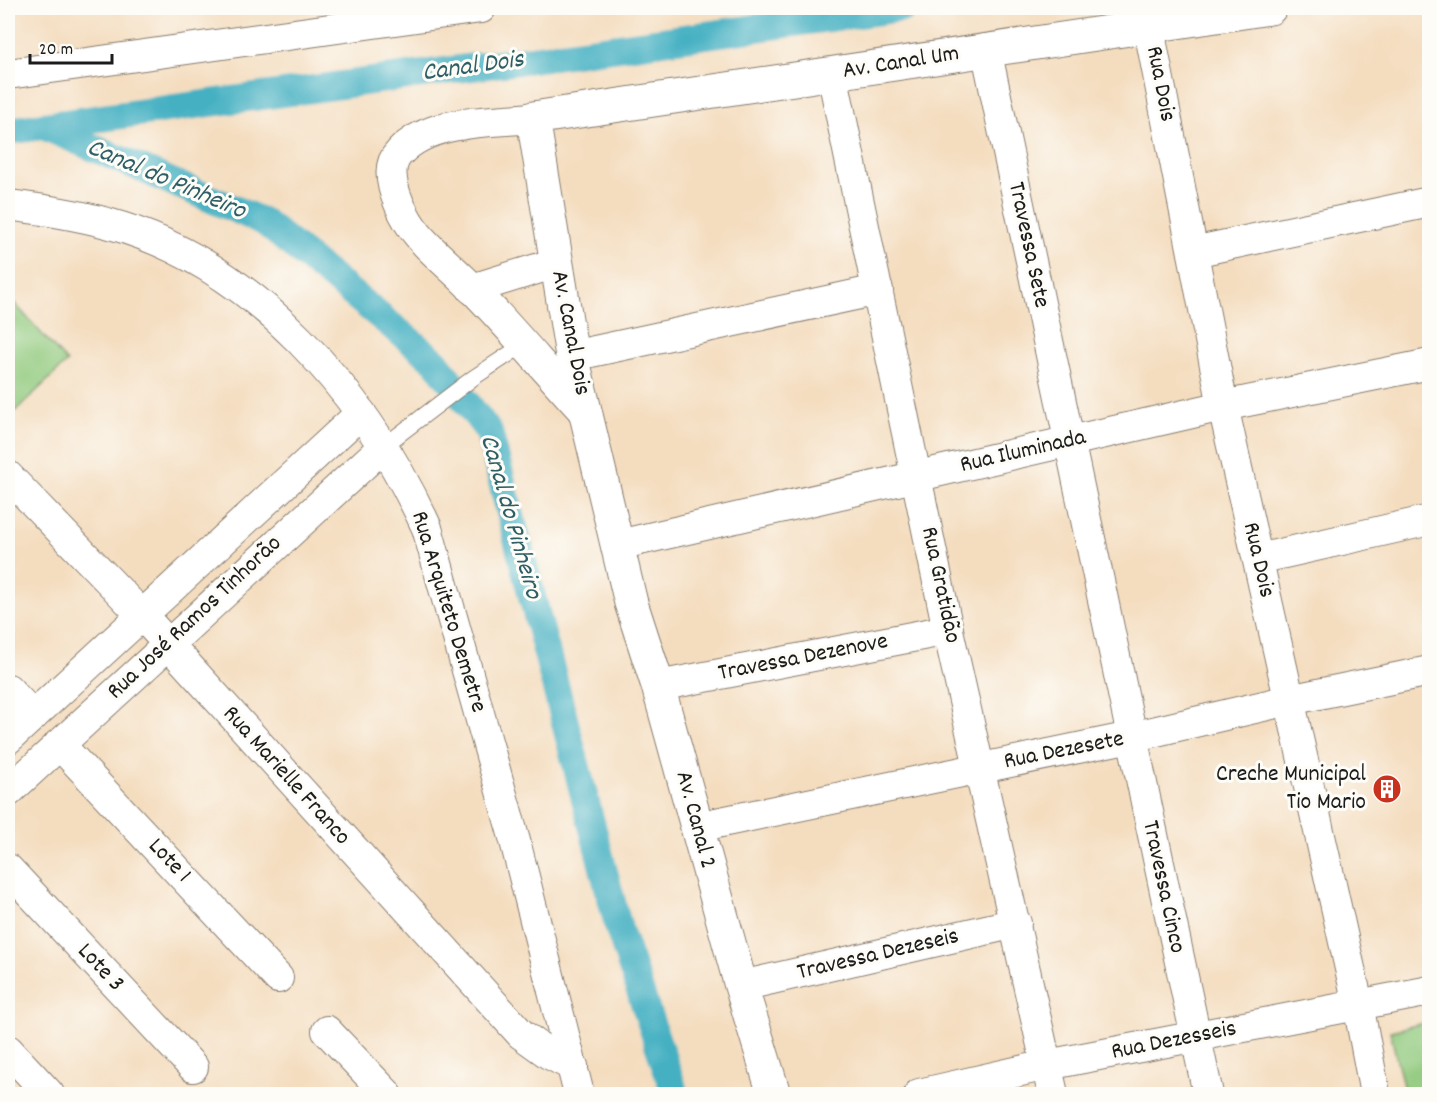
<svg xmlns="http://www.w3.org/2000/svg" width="1437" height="1102" viewBox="0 0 1437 1102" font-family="Dekko,sans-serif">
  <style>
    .grass { fill: #90c97d; stroke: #56724c; stroke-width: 1.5 }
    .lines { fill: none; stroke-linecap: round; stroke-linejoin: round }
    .canal { stroke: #44b0c2; stroke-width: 28 }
    .lane-casing { stroke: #887c6e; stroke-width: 17 }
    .street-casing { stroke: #887c6e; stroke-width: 32 }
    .secondary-casing { stroke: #887c6e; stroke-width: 35 }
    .lane { stroke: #fff; stroke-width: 15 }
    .street { stroke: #fff; stroke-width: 30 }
    .secondary { stroke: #fff; stroke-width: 33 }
    .labels { text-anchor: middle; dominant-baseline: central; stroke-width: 6; stroke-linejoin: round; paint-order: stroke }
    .street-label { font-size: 24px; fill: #1c1c1c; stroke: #fdfcf7 }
    .poi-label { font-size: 24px; fill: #1c1c1c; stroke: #fdfcf7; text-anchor: end }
    .water-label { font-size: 26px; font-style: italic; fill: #2e5f67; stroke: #fdfcf7 }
  </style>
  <rect width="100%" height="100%" fill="#fdfcf7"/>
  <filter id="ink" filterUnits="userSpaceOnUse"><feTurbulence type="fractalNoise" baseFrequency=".0167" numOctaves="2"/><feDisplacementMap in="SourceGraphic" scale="12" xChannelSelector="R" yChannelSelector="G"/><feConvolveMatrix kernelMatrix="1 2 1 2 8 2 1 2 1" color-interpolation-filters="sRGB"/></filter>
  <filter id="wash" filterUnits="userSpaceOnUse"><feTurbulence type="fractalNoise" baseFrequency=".008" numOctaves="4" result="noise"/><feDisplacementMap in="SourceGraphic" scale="24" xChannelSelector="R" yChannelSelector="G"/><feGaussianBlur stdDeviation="1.35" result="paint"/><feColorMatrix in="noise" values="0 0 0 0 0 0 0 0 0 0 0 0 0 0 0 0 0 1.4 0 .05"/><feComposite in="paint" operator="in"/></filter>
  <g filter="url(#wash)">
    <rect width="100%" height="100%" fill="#f4ddbf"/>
    <g class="grass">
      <polygon points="8,296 67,362 8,418"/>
      <polygon points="1429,1022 1429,1094 1405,1094 1390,1031"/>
    </g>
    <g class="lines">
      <g class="canal">
        <polyline points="43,126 903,8"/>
        <polyline points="8,131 43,126 264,222 435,361 489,432 619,929 675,1094"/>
      </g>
    </g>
  </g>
  <g filter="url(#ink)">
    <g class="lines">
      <g class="lane-casing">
        <polyline id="lane" points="384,446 473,378 523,345"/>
      </g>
      <g class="street-casing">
        <g id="street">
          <polyline points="1148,24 1223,406 1358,1004 1375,1094"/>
          <polyline points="986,49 1208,1094"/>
          <polyline points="832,73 948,630 1053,1094"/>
          <polyline points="8,74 481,8"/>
          <path d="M533,118C490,122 430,119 399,153C382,170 398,204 408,221C423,246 451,266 471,287C511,328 548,373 587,415"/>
          <path d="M8,205C40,209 74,214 107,223C255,263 365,393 427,528L515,841L579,1094"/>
          <polyline points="1193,252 1430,202"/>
          <polyline points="472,289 556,263"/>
          <polyline points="572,356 878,290"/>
          <polyline points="8,476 141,614 521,1034 549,1054 573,1066"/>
          <polyline points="618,545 1223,406 1430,364"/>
          <polyline points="1258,559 1430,520"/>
          <polyline points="658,686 948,630"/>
          <polyline points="8,689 33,716"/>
          <polyline points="8,739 361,413"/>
          <polyline points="59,744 278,978"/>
          <polyline points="8,792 384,446"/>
          <polyline points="697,827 1131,737 1289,700 1430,671"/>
          <polyline points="8,869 193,1067"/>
          <polyline points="741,986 1016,923"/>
          <polyline points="327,1031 387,1094"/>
          <polyline points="8,1050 49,1094"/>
          <polyline points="919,1094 1047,1065 1430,991"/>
        </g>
      </g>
      <g class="secondary-casing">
        <polyline id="secondary" points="774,1094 741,986 658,686 631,603 572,356 533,118 1270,8"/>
      </g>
      <use href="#lane" class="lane"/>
      <use href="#street" class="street"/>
      <use href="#secondary" class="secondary"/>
    </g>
  </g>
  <defs>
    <g id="building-disc" transform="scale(1.5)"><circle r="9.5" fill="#c8321e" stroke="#fdfcf7"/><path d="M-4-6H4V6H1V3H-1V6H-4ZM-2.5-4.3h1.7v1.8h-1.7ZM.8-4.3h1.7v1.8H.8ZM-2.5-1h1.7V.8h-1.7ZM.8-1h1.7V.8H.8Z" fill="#fff"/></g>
  </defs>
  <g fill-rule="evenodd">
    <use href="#building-disc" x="1387" y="789"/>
  </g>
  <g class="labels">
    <g class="street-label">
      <text transform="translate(901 63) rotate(-9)">Av. Canal Um</text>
      <text transform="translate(1160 84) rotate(79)">Rua Dois</text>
      <text transform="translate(1028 245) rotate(78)">Travessa Sete</text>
      <text transform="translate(570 333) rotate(79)">Av. Canal Dois</text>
      <text transform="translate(1023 452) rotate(-13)">Rua Iluminada</text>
      <text transform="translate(1258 560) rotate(77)">Rua Dois</text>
      <text transform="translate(940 585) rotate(78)">Rua Gratidão</text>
      <text transform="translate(448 612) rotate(73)">Rua Arquiteto Demetre</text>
      <text transform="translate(195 618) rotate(-43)">Rua José Ramos Tinhorão</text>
      <text transform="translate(803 658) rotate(-11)">Travessa Dezenove</text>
      <text transform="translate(1064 751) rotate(-11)">Rua Dezesete</text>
      <text transform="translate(286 776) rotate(48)">Rua Marielle Franco</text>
      <text transform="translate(695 820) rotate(75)">Av. Canal 2</text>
      <text transform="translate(169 861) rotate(47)">Lote 1</text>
      <text transform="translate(1163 887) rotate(78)">Travessa Cinco</text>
      <text transform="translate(878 955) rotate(-13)">Travessa Dezeseis</text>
      <text transform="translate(100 968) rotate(47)">Lote 3</text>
      <text transform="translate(1174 1041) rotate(-11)">Rua Dezesseis</text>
    </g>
    <g class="poi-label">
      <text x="1366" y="775">Creche Municipal<tspan x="1366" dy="28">Tio Mario</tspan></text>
    </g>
    <g class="water-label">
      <text transform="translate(473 67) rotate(-8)">Canal Dois</text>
      <text transform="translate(166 180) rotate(23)">Canal do Pinheiro</text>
      <text transform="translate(510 517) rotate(74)">Canal do Pinheiro</text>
    </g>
  </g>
  <rect width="1437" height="1102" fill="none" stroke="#fdfcf7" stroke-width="30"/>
  <path d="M30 54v9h82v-9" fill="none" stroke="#1c1c1c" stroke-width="3"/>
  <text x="39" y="54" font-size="18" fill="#1c1c1c" stroke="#fdfcf7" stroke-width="4.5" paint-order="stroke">20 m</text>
</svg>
